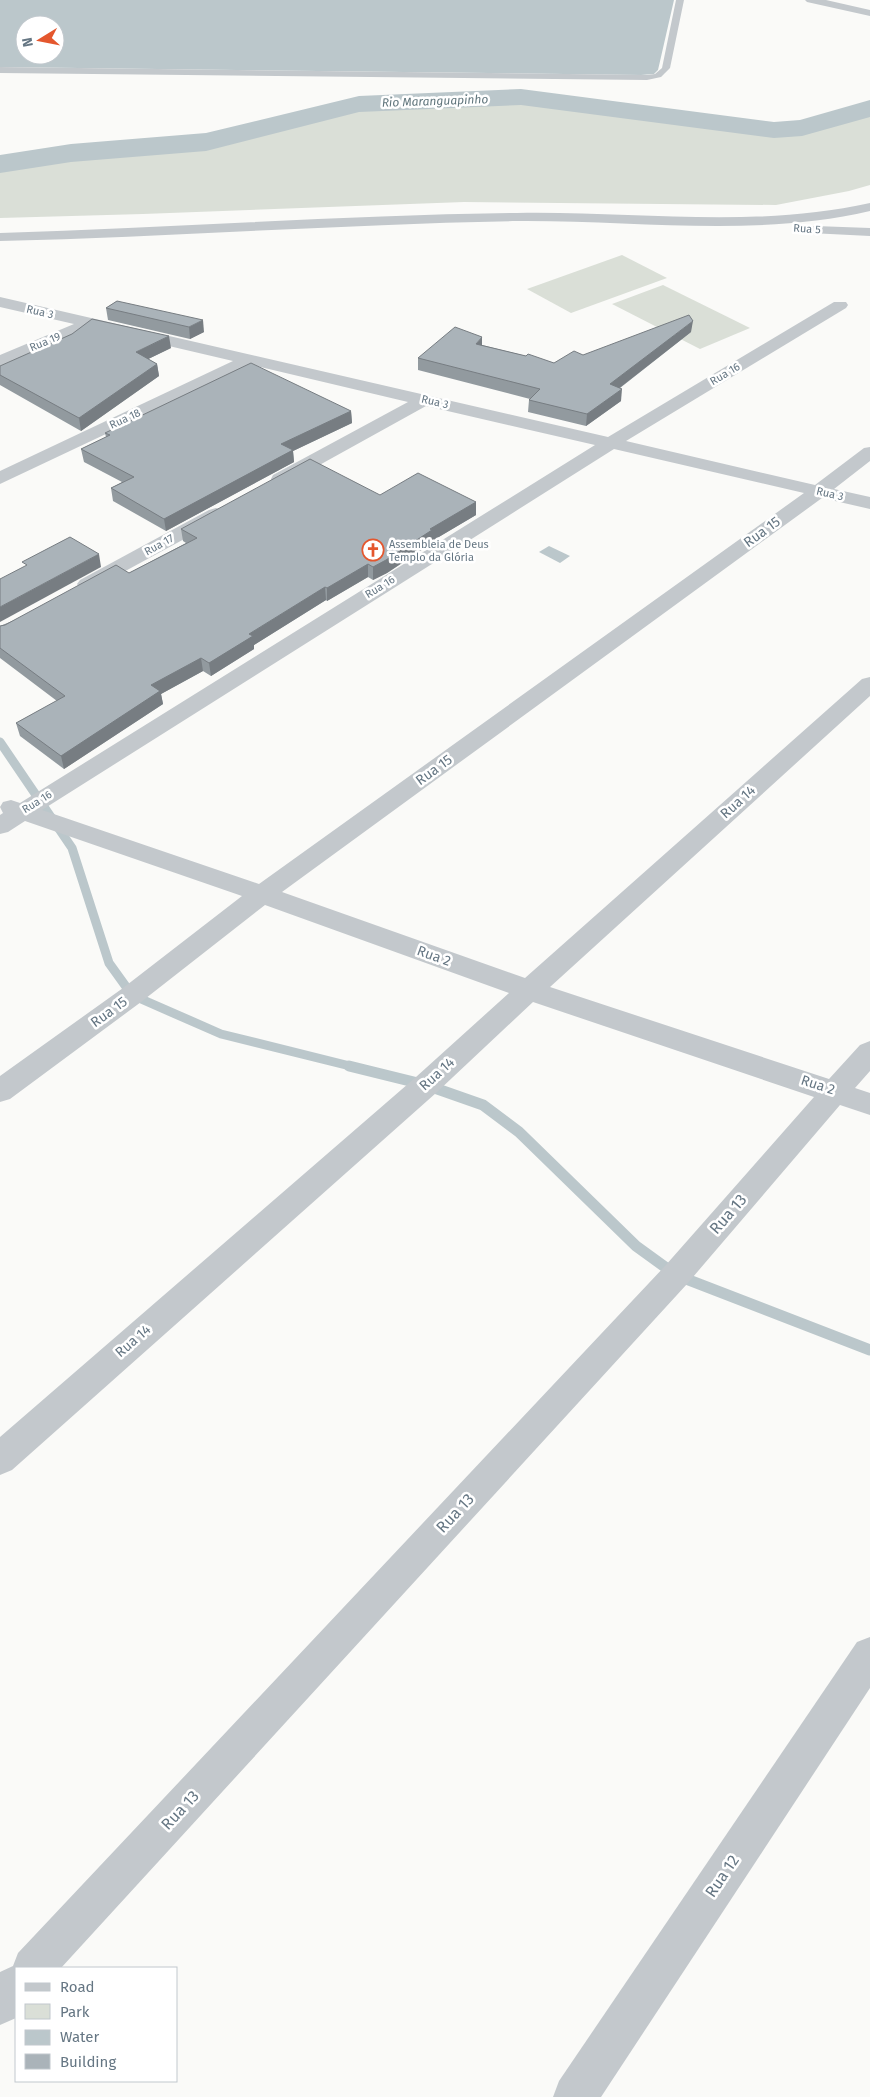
<svg xmlns="http://www.w3.org/2000/svg" width="870" height="2097" viewBox="0 0 870 2097" font-family="'Fira Sans',sans-serif">
  <style>
    .green { fill: #dadfd7 }
    .water { fill: #bbc7cb; fill-rule: evenodd }
    .lines { fill: none; stroke-linecap: round; stroke-linejoin: round }
    .stream-far1 { stroke: #bbc7cb; stroke-width: 9 }
    .stream { stroke: #bbc7cb; stroke-width: 11 }
    .river { fill: #bbc7cb; fill-rule: evenodd }
    .service { fill: #c3c8cc; fill-rule: evenodd }
    .minor { fill: #c3c8cc; fill-rule: evenodd }
    .wall { fill: #929a9f }
    .shaded-wall { fill: #777d82 }
    .building { fill: #aab3b9; stroke: #777d82 }
    .labels { text-anchor: middle; dominant-baseline: central; stroke-width: 5; stroke-linejoin: round; paint-order: stroke }
    .far-street-label { font-size: 11px; fill: #657683; stroke: #fff }
    .far-poi-label { font-size: 11px; fill: #657683; stroke: #fff; text-anchor: start }
    .far-water-label { font-size: 12px; font-style: italic; fill: #60757c; stroke: #fff }
    .street-label { font-size: 14px; fill: #657683; stroke: #fff }
    .near-street-label { font-size: 16px; fill: #657683; stroke: #fff }
  </style>
  <rect width="100%" height="100%" fill="#fafaf8"/>
  <g class="green">
    <polygon points="521,97 774,130 802,128 870,108 870,185 849,191 776,205 464,202 143,214 0,218 0,164 71,153 206,142 359,104 435,102"/>
    <polygon points="622,255 667,278 571,313 527,289"/>
    <polygon points="663,285 750,328 700,349 612,304"/>
  </g>
  <g class="water">
    <path d="M0,0H674L658,70L654,74L641,75L0,67ZM25,25H55V55H25Z"/>
    <polygon points="549,546 570,556 560,563 539,552"/>
  </g>
  <g class="lines">
    <polyline class="stream-far1" points="0,742 72,848 109,963 132,995 221,1034 354,1067"/>
    <polyline class="stream" points="349,1066 426,1085 483,1105 519,1132 636,1246 676,1275 870,1350"/>
    <polygon class="river" points="521,89 774,122 800,120 870,100 870,117 802,136 774,138 521,105 359,112 206,151 71,162 0,173 0,155 71,144 206,133 359,96"/>
    <polygon class="service" points="676,0 684,0 670,68 661,77 647,80 0,73 0,67 647,75 655,74 662,68"/>
    <g class="minor">
      <polygon points="805,0 826,0 870,10 870,16 807,2"/>
      <path d="M870,203V211C754,238 635,220 517,221C344,224 172,237 0,241V233C172,228 344,215 517,213C635,211 754,229 870,203Z"/>
      <polygon points="815,226 870,228 870,236 810,233 808,230 810,227"/>
      <path d="M0,297L608,437L834,302H846L848,305L846,308L626,441L815,485L864,448L870,447V461L834,489L870,497V509L822,498L282,892L525,978L862,679L870,677V696L550,987L829,1079L860,1045L870,1041V1071L855,1088L870,1093V1115L840,1105L687,1284L61,1968H16V2018L0,2025V1972L13,1966L18,1953L665,1266L814,1097L533,1002L436,1093L12,1470L0,1475V1437L416,1077L509,993L265,905L141,1002L10,1099L0,1102V1076L123,988L242,896L25,821L8,832L0,834V815L3,813L0,807L3,802L11,800L20,803L595,445L426,406L287,483L280,485L273,483L271,479L273,475L408,402L252,365L0,484V471L233,361L92,328L0,366V355L74,324L0,307ZM614,449L804,493L259,884L42,810Z"/>
      <polygon points="216,508 223,510 226,514 223,518 94,588 87,590 80,588 77,584 80,580 209,510"/>
      <polygon points="870,1637 870,1688 601,2097 553,2097 559,2081 857,1642"/>
    </g>
  </g>
  <g class="wall">
    <polygon points="117,301 204,332 190,339 108,320 106,308"/>
    <polygon points="691,332 620,388 621,401 586,426 528,412 529,400 530,399 418,370 418,358 482,345 554,363 583,355"/>
    <polygon points="171,348 148,359 157,364 159,376 81,431 0,385 0,366"/>
    <polygon points="351,411 352,423 293,451 294,462 166,531 113,501 111,488 122,482 84,462 81,449 106,437 105,433"/>
    <polygon points="380,495 476,502 476,515 432,541 432,543 387,573 373,580 368,577 327,601 326,600 254,645 254,649 211,676 203,671 161,694 163,704 64,769 20,736 16,723 57,701 0,658 0,626 129,573 186,543 183,541 181,529"/>
  </g>
  <g class="shaded-wall">
    <polygon points="203,320 204,332 190,339 189,327"/>
    <polygon points="693,321 691,332 609,396 610,384"/>
    <polygon points="169,336 171,348 138,364 136,352"/>
    <polygon points="482,337 482,349 476,344"/>
    <polygon points="157,364 159,376 81,431 79,418"/>
    <polygon points="622,389 621,401 586,426 587,414"/>
    <polygon points="351,411 352,423 293,451 294,462 166,531 164,519 281,444"/>
    <polygon points="476,502 476,515 432,541 432,543 387,573 373,580 373,567 430,529"/>
    <polygon points="99,554 101,567 0,622 0,607"/>
    <polygon points="368,564 368,577 327,601 327,588"/>
    <polygon points="325,587 326,600 254,645 254,649 211,676 209,663 249,634"/>
    <polygon points="201,658 203,671 161,694 163,704 64,769 61,756 151,685"/>
  </g>
  <g class="building">
    <polygon points="117,301 203,320 189,327 106,308"/>
    <polygon points="689,315 693,321 610,384 622,389 587,414 529,400 540,389 418,358 455,327 482,337 476,344 526,356 528,354 554,363 574,351 583,355"/>
    <polygon points="92,319 169,336 136,352 157,364 79,418 0,375 0,366 72,334"/>
    <polygon points="251,363 351,411 281,444 293,450 164,519 111,488 134,477 81,449 110,435 105,433"/>
    <polygon points="310,459 380,495 418,473 476,502 430,529 432,530 386,560 373,567 368,564 327,588 325,587 249,634 253,636 209,663 201,658 151,685 160,691 61,756 16,723 65,696 0,648 0,626 5,625 116,565 129,573 197,538 181,529"/>
    <polygon points="70,537 99,554 0,607 0,579 27,565 22,562"/>
  </g>
  <defs>
    <g id="church-ring" transform="scale(1.125)"><circle r="9.5" fill="#fff" stroke="#e4572e" stroke-width="1.5"/><path d="M-1.2-6h2.4v3.5h3.3v2.4h-3.3V6h-2.4V-.1h-3.3v-2.4h3.3Z" fill="#e4572e"/></g>
  </defs>
  <g fill-rule="evenodd">
    <use href="#church-ring" x="373" y="550"/>
  </g>
  <g class="labels">
    <g class="far-street-label">
      <text transform="translate(807 229) rotate(4)">Rua 5</text>
      <text transform="translate(40 312) rotate(13)">Rua 3</text>
      <text transform="translate(45 342) rotate(-23)">Rua 19</text>
      <text transform="translate(725 374) rotate(-31)">Rua 16</text>
      <text transform="translate(435 402) rotate(13)">Rua 3</text>
      <text transform="translate(125 419) rotate(-25)">Rua 18</text>
      <text transform="translate(830 494) rotate(13)">Rua 3</text>
      <text transform="translate(159 545) rotate(-29)">Rua 17</text>
      <text transform="translate(380 587) rotate(-32)">Rua 16</text>
      <text transform="translate(37 802) rotate(-32)">Rua 16</text>
    </g>
    <g class="far-poi-label">
      <text x="389" y="544">Assembleia de Deus<tspan x="389" dy="13">Templo da Glória</tspan></text>
    </g>
    <g class="far-water-label">
      <text transform="translate(435 101) rotate(-2)">Rio Maranguapinho</text>
    </g>
    <g class="street-label">
      <text transform="translate(762 532) rotate(-36)">Rua 15</text>
      <text transform="translate(434 770) rotate(-36)">Rua 15</text>
      <text transform="translate(738 802) rotate(-42)">Rua 14</text>
      <text transform="translate(434 956) rotate(20)">Rua 2</text>
      <text transform="translate(109 1012) rotate(-36)">Rua 15</text>
      <text transform="translate(437 1074) rotate(-42)">Rua 14</text>
      <text transform="translate(818 1085) rotate(18)">Rua 2</text>
      <text transform="translate(133 1341) rotate(-41)">Rua 14</text>
    </g>
    <g class="near-street-label">
      <text transform="translate(728 1214) rotate(-49)">Rua 13</text>
      <text transform="translate(455 1513) rotate(-47)">Rua 13</text>
      <text transform="translate(180 1810) rotate(-47)">Rua 13</text>
      <text transform="translate(722 1876) rotate(-56)">Rua 12</text>
    </g>
  </g>
  <rect x="15" y="1967" width="162" height="115" fill="#ffffff" stroke="#c1c8cd"/>
  <rect x="25" y="1983" width="25" height="8" fill="#c3c8cc" stroke="#c1c8cd"/>
  <text x="60" y="1992" font-size="15" fill="#657683">Road</text>
  <rect x="25" y="2004" width="25" height="15" fill="#dadfd7" stroke="#c1c8cd"/>
  <text x="60" y="2017" font-size="15" fill="#657683">Park</text>
  <rect x="25" y="2030" width="25" height="15" fill="#bbc7cb" stroke="#c1c8cd"/>
  <text x="60" y="2042" font-size="15" fill="#657683">Water</text>
  <rect x="25" y="2054" width="25" height="15" fill="#aab3b9" stroke="#c1c8cd"/>
  <text x="60" y="2067" font-size="15" fill="#657683">Building</text>
  <g transform="translate(40 40) rotate(260)"><circle r="24" fill="#ffffff" stroke="#c1c8cd"/>
  <path d="M0-4L9 19L0 12L-9 19Z" fill="#e4572e"/>
  <text y="-8" font-size="14" font-weight="bold" text-anchor="middle" fill="#657683">N</text>
  </g>
</svg>
